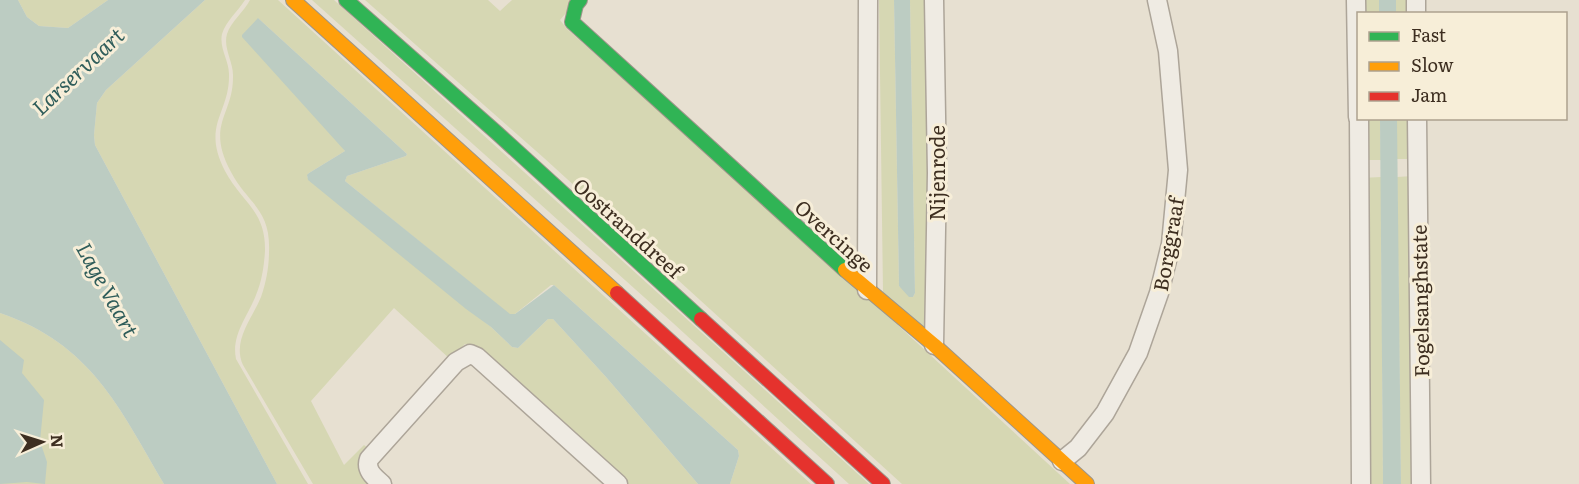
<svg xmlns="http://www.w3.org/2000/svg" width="1579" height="484" viewBox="0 0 1579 484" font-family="Literata,serif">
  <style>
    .green { fill: #d6d7b3 }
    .water { fill: #bcccc2 }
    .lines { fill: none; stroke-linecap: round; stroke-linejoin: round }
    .street-casing { stroke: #ada599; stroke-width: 21 }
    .fast-casing { stroke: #9c958a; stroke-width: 16 }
    .slow-casing { stroke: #9c958a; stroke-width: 16 }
    .jam-casing { stroke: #9c958a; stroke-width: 16 }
    .street { stroke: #efebe3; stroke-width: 18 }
    .fast { stroke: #30b455; stroke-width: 14 }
    .slow { stroke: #ff9f0a; stroke-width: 14 }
    .jam { stroke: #e5322d; stroke-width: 14 }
    .labels { text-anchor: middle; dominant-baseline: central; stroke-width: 6; stroke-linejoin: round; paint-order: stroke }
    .street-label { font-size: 20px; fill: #3d2e20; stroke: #f7eed8 }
    .water-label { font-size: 21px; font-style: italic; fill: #2f5d5a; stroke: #f7eed8 }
  </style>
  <rect width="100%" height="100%" fill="#e7e0d1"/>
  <g class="green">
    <polygon points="18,0 108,0 68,28 39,26 27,17"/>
    <path d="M205,0H245C238,11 226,21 222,34C219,48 229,60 229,74C230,114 201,124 225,171C241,202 266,210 265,251C264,266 262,281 256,295C248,316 231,335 236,359L308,484H277L95,145L94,135L97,103L106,90Z"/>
    <path d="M250,0H278L811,484H730L739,456L738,450L554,285H551L515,314L510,315L345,181L347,176L406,156L407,154L258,18L345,151L309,173L307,177L491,327L512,347L518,348L548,319H553L606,377L698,484H627L477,347L465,344L450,359L394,308L311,401L344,465L364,445L369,449C354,466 357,470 373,484H313L243,365C232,341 252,319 261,297C266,283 269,267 269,252C271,209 248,204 231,172C205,123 234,116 233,75C233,61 223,48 227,34C231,21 244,12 250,0Z"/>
    <polygon points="312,0 334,0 869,484 849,484 673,323"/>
    <polygon points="365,0 488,0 500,11 512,0 577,0 560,20 567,29 850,281 1070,484 902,484 544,158"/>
    <polygon points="879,0 894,0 899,286 913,297 915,293 910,0 926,0 930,335 883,292"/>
    <rect x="1360" y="0" width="19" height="13"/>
    <rect x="1396" y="0" width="16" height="13"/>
    <polygon points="1360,119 1380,119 1381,160 1361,160"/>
    <rect x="1397" y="119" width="16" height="40"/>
    <polygon points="1413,176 1416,484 1401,484 1397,177"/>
    <polygon points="1381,177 1383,484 1364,484 1361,178"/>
    <path d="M0,313C91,344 119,407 164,484H0Z"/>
  </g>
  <g class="water">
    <path d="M0,0H18L27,17L39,26L68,28L108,0H205L106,90L97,103L94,135L95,145L277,484H164C119,407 91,344 0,313Z"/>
    <polygon points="894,0 910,0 915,293 913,297 909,297 899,286"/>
    <rect x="1379" y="0" width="17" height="13"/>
    <polygon points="258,18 407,154 406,156 347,176 345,181 510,314 515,314 554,285 738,450 739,456 730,484 698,484 606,377 553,319 548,319 518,348 512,347 491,327 466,309 308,180 307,175 309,173 345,151 242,37 242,35"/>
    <polygon points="1380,119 1397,119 1401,484 1383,484"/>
    <polygon points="0,340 24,360 22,373 44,400 40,441 47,462 45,484 27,482 0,484"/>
  </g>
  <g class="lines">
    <g class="street-casing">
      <g id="street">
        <polyline points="1356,0 1358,117"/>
        <polyline points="1416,0 1416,14"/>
        <polyline points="1359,118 1361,484"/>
        <polyline points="1417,118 1421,484"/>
        <polyline points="867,290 868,0"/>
        <polyline points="934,345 937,173 934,0"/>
        <polyline points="1062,461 1078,448 1105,413 1138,353 1159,293 1171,244 1178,170 1168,51 1157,0"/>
        <path d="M382,484C374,477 365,470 369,459L456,362L470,354L477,357L618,484"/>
      </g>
    </g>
    <g class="fast-casing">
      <g id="fast">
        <polyline points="346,0 497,133 701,319"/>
        <polyline points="580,0 576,5 572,22 845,270"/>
      </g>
    </g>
    <g class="slow-casing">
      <g id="slow">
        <polyline points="293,0 617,293"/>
        <polyline points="845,270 934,345 1087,484"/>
      </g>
    </g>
    <g class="jam-casing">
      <g id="jam">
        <polyline points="617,293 827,484"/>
        <polyline points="701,319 883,484"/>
      </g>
    </g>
    <use href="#street" class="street"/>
    <use href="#fast" class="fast"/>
    <use href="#slow" class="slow"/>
    <use href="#jam" class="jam"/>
  </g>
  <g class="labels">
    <g class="street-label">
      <text transform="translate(936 173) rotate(-90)">Nijenrode</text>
      <text transform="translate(629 227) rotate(42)">Oostranddreef</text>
      <text transform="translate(835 235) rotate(42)">Overcinge</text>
      <text transform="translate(1167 244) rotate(-80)">Borggraaf</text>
      <text transform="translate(1419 301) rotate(-91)">Fogelsanghstate</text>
    </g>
    <g class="water-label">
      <text transform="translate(77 70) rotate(-43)">Larservaart</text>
      <text transform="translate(109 289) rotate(61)">Lage Vaart</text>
    </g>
  </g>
  <rect x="1357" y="12" width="210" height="108" fill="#f7eed8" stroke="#ada18e" stroke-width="1.5"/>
  <rect x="1369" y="32" width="30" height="9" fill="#30b455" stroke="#ada18e" stroke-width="1.5"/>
  <text x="1411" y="42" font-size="18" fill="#3d2e20">Fast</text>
  <rect x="1369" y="62" width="30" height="9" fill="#ff9f0a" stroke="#ada18e" stroke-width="1.5"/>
  <text x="1411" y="72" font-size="18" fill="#3d2e20">Slow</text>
  <rect x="1369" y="92" width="30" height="9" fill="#e5322d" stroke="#ada18e" stroke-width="1.5"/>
  <text x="1411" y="102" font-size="18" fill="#3d2e20">Jam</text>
  <g transform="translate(42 442) rotate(87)" stroke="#f7eed8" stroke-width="4.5" paint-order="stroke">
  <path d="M0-4.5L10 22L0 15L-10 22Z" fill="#3d2e20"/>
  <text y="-9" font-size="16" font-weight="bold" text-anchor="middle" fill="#3d2e20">N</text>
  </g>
</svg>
